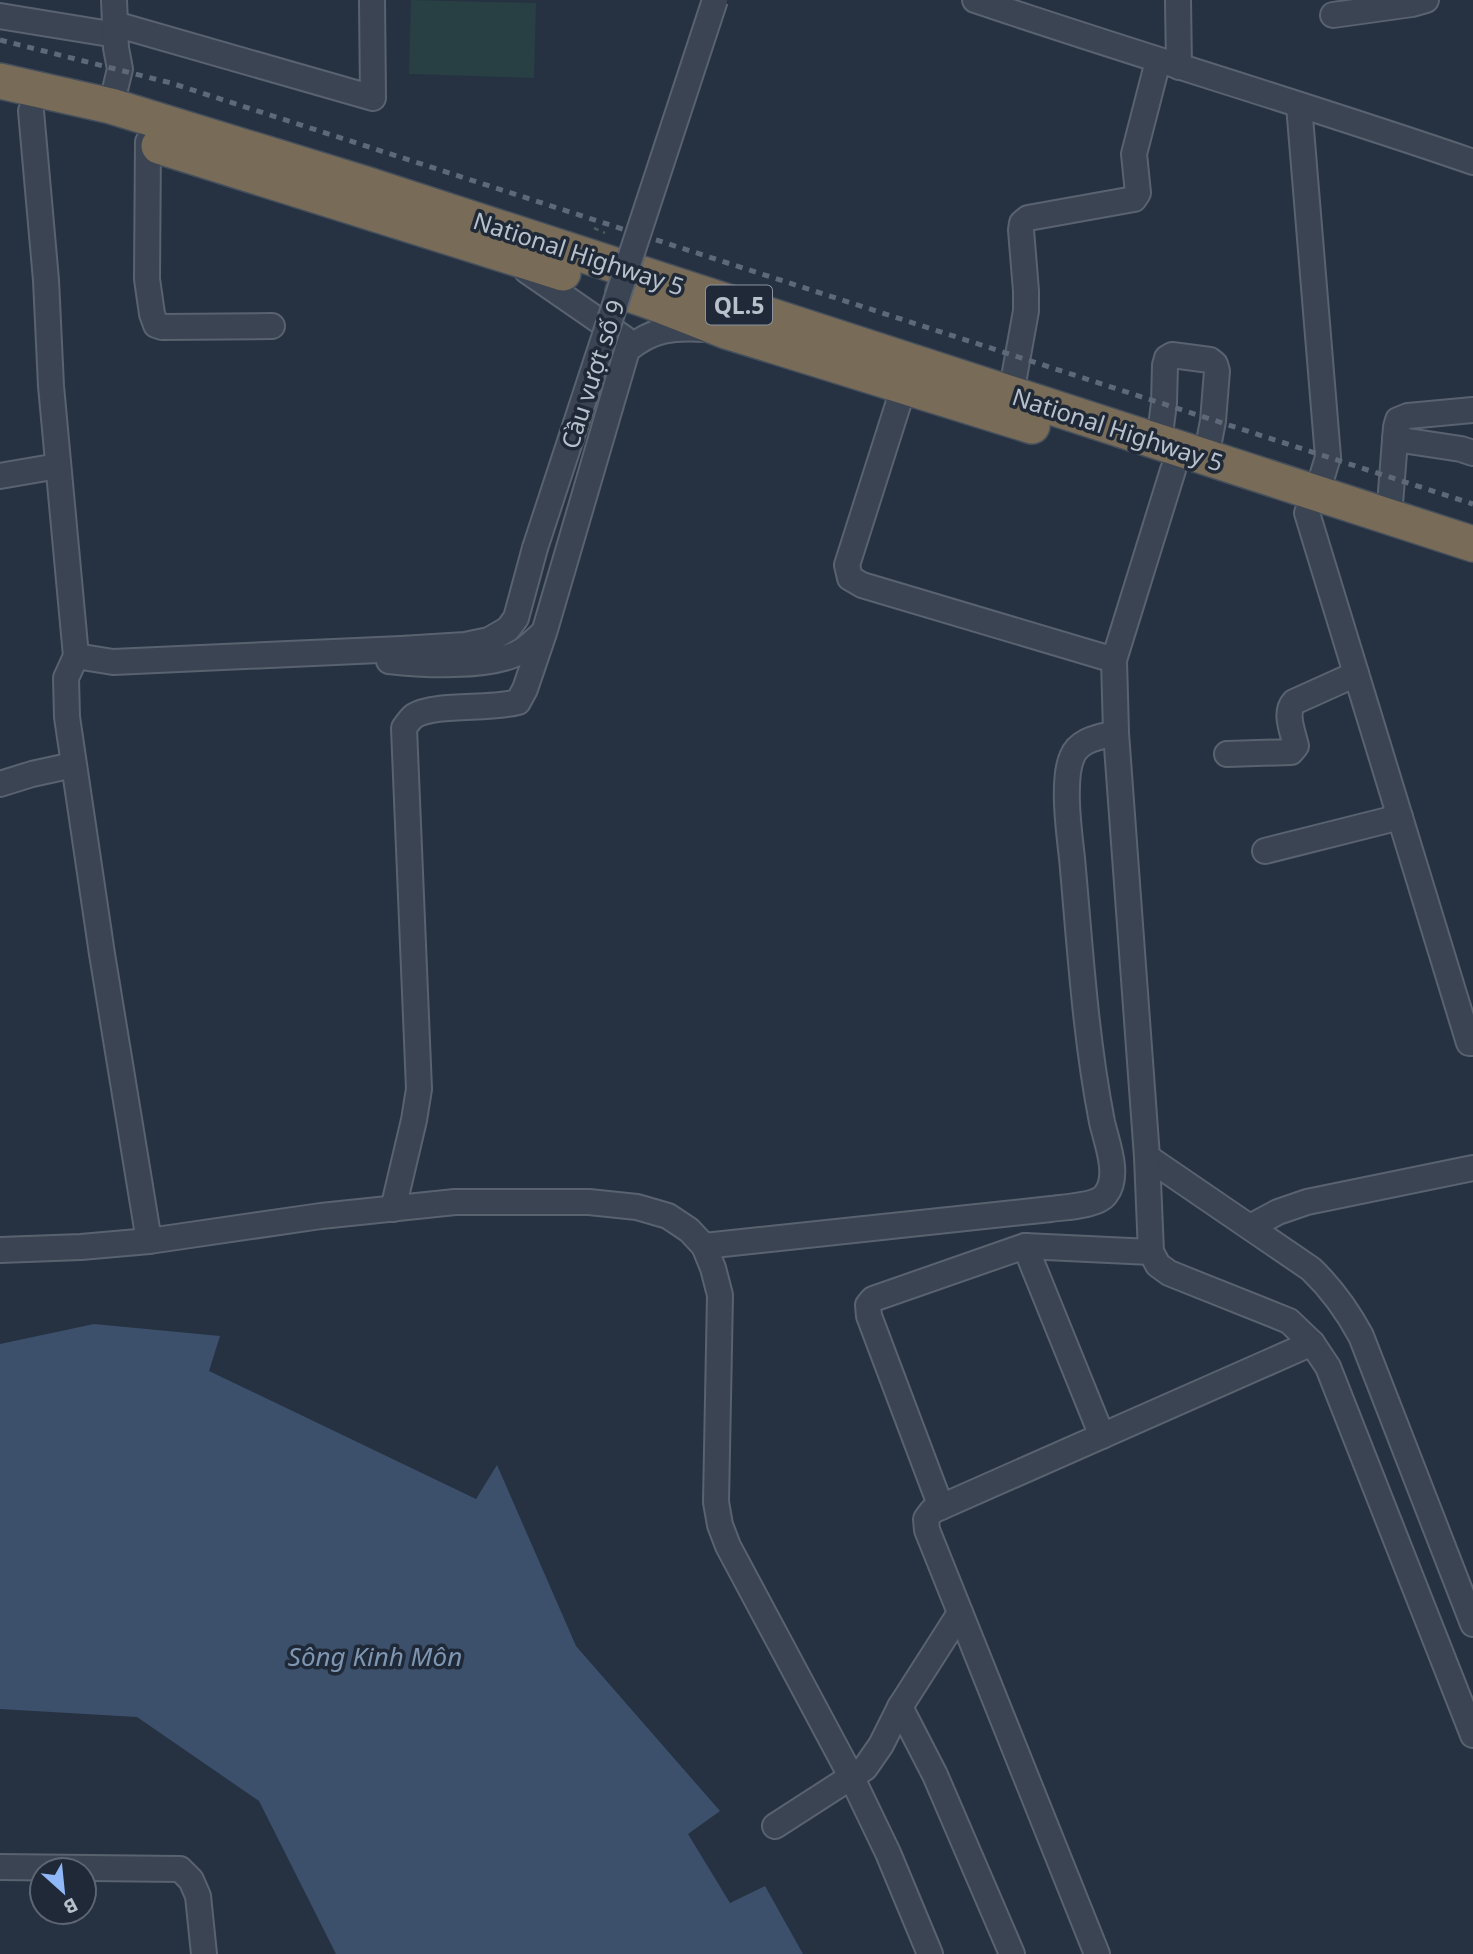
<svg xmlns="http://www.w3.org/2000/svg" width="1473" height="1954" viewBox="0 0 1473 1954" font-family="'Noto Sans',sans-serif">
  <style>
    .green { fill: #284043 }
    .water { fill: #3c506b }
    .lines { fill: none; stroke-linecap: round; stroke-linejoin: round }
    .minor-casing { stroke: #59626f; stroke-width: 28 }
    .highway-casing { stroke: #454f5c; stroke-width: 38 }
    .path { stroke: #475d60; stroke-width: 2.5; stroke-dasharray: 5 5; stroke-linecap: butt }
    .minor { stroke: #3b4452; stroke-width: 24 }
    .highway { stroke: #786c58; stroke-width: 35 }
    .rail { stroke: #5d6879; stroke-width: 5; stroke-dasharray: 7 7; stroke-linecap: butt }
    .minor-bridge-casing { stroke: #59626f; stroke-width: 28; stroke-linecap: butt }
    .minor-bridge { stroke: #3b4452; stroke-width: 24 }
    .labels { text-anchor: middle; dominant-baseline: central; stroke-width: 7; stroke-linejoin: round; paint-order: stroke }
    .shield { fill: #1f2937; stroke: #8a939f; stroke-width: 2 }
    .shield-label { font-size: 23px; font-weight: bold; fill: #b8c0cc }
    .street-label { font-size: 24px; fill: #b8c0cc; stroke: #1f2937 }
    .water-label { font-size: 26px; font-style: italic; fill: #7f96b3; stroke: #1f2937 }
  </style>
  <rect width="100%" height="100%" fill="#263242"/>
  <polygon class="green" points="411,0 536,3 534,78 409,74"/>
  <polygon class="water" points="94,1324 220,1336 209,1371 476,1499 497,1465 576,1646 720,1811 688,1834 730,1903 765,1886 803,1954 336,1954 259,1801 137,1717 0,1709 0,1344"/>
  <g class="lines">
    <g class="minor-casing">
      <g id="minor">
        <path d="M975,0C1140,56 1308,105 1473,162"/>
        <polyline points="1178,0 1179,67"/>
        <polyline points="1333,15 1412,4 1426,0"/>
        <polyline points="0,16 116,35"/>
        <polyline points="115,24 373,98 372,0"/>
        <polyline points="1299,105 1328,457 1317,493"/>
        <polyline points="111,106 120,69 116,48 114,0"/>
        <polyline points="31,111 46,280 51,386 76,656 66,678 67,717 102,954 149,1241"/>
        <polyline points="148,142 147,279 152,314 156,325 162,327 272,326"/>
        <polyline points="527,271 624,338"/>
        <polyline points="904,386 847,565 850,578 862,585 1114,660"/>
        <polyline points="1011,394 1026,311 1026,291 1021,230 1022,223 1028,218 1134,199 1138,193 1134,154 1158,61"/>
        <polyline points="1395,439 1461,449 1473,453"/>
        <polyline points="1159,442 1164,403 1165,365 1167,358 1172,355 1210,360 1215,364 1217,371 1213,421 1206,457"/>
        <path d="M1173,470L1114,660L1116,733L1147,1157L1311,1269C1332,1289 1347,1310 1361,1336L1473,1624"/>
        <polyline points="0,476 58,466"/>
        <polyline points="1307,513 1469,1043 1473,1043"/>
        <polyline points="1389,517 1396,427 1398,420 1408,416 1473,410"/>
        <polyline points="76,656 113,662 401,649 465,645 489,640 508,629 516,618 535,548"/>
        <path d="M389,661C423,665 487,668 518,653C527,649 535,640 543,633"/>
        <path d="M1227,754L1291,752L1296,746C1293,732 1284,713 1294,702L1356,674"/>
        <polyline points="0,784 32,774 73,765"/>
        <polyline points="1265,851 1400,817"/>
        <polyline points="1147,1157 1151,1252 1158,1265 1169,1273 1289,1321 1312,1343 1328,1367 1473,1735"/>
        <path d="M393,1209L414,1120L419,1089L404,728C407,724 410,719 414,716C435,703 490,710 518,702L525,689L544,633L627,350C652,329 673,327 705,329"/>
        <polyline points="1250,1227 1278,1212 1307,1202 1473,1168"/>
        <path d="M704,1246L1051,1209C1065,1207 1098,1206 1106,1194C1120,1175 1107,1144 1102,1122C1085,1035 1080,946 1072,858C1069,832 1062,780 1072,757C1079,739 1100,737 1116,733"/>
        <polyline points="1025,1246 1151,1252"/>
        <polyline points="0,1250 81,1247 149,1241 321,1216 455,1202 589,1202 637,1207 668,1216 689,1230 704,1246 713,1268 720,1295 716,1502 720,1525 728,1546 852,1778 888,1853 930,1954"/>
        <polyline points="941,1507 869,1316 868,1305 873,1299 1025,1246 1102,1436"/>
        <polyline points="900,1707 935,1775 1012,1954"/>
        <polyline points="775,1826 865,1768 881,1745 900,1707 960,1613"/>
        <polyline points="0,1867 180,1869 191,1880 198,1896 204,1954"/>
        <polyline points="1097,1954 927,1530 926,1519 932,1511 1312,1343"/>
      </g>
    </g>
    <g class="highway-casing">
      <g id="highway">
        <polyline points="0,81 111,106 365,184 1473,544"/>
        <polyline points="159,146 563,273"/>
        <polyline points="623,292 652,302 726,331 1032,426"/>
      </g>
    </g>
    <polyline class="path" points="594,228 605,233"/>
    <use href="#minor" class="minor"/>
    <use href="#highway" class="highway"/>
    <polyline class="rail" points="0,40 171,83 1473,504"/>
    <g class="minor-bridge-casing">
      <polyline id="minor-bridge" points="535,548 715,0"/>
    </g>
    <use href="#minor-bridge" class="minor-bridge"/>
  </g>
  <g class="labels">
    <rect class="shield" x="706" y="285.5" width="66" height="39" rx="5"/>
    <g class="shield-label">
      <text x="739" y="305">QL.5</text>
    </g>
    <g class="street-label">
      <text transform="translate(579 253) rotate(18)">National Highway 5</text>
      <text transform="translate(592 374) rotate(-72)">Cầu vượt số 9</text>
      <text transform="translate(1118 429) rotate(18)">National Highway 5</text>
    </g>
    <g class="water-label">
      <text x="375" y="1656">Sông Kinh Môn</text>
    </g>
  </g>
  <g transform="translate(63 1891) rotate(153)"><circle r="33" fill="#1f2937" stroke="#5c6573" stroke-width="2"/>
  <path d="M0-5L12 26L0 18L-12 26Z" fill="#90b8f9"/>
  <text y="-10" font-size="19" font-weight="bold" text-anchor="middle" fill="#b8c0cc">B</text>
  </g>
</svg>
